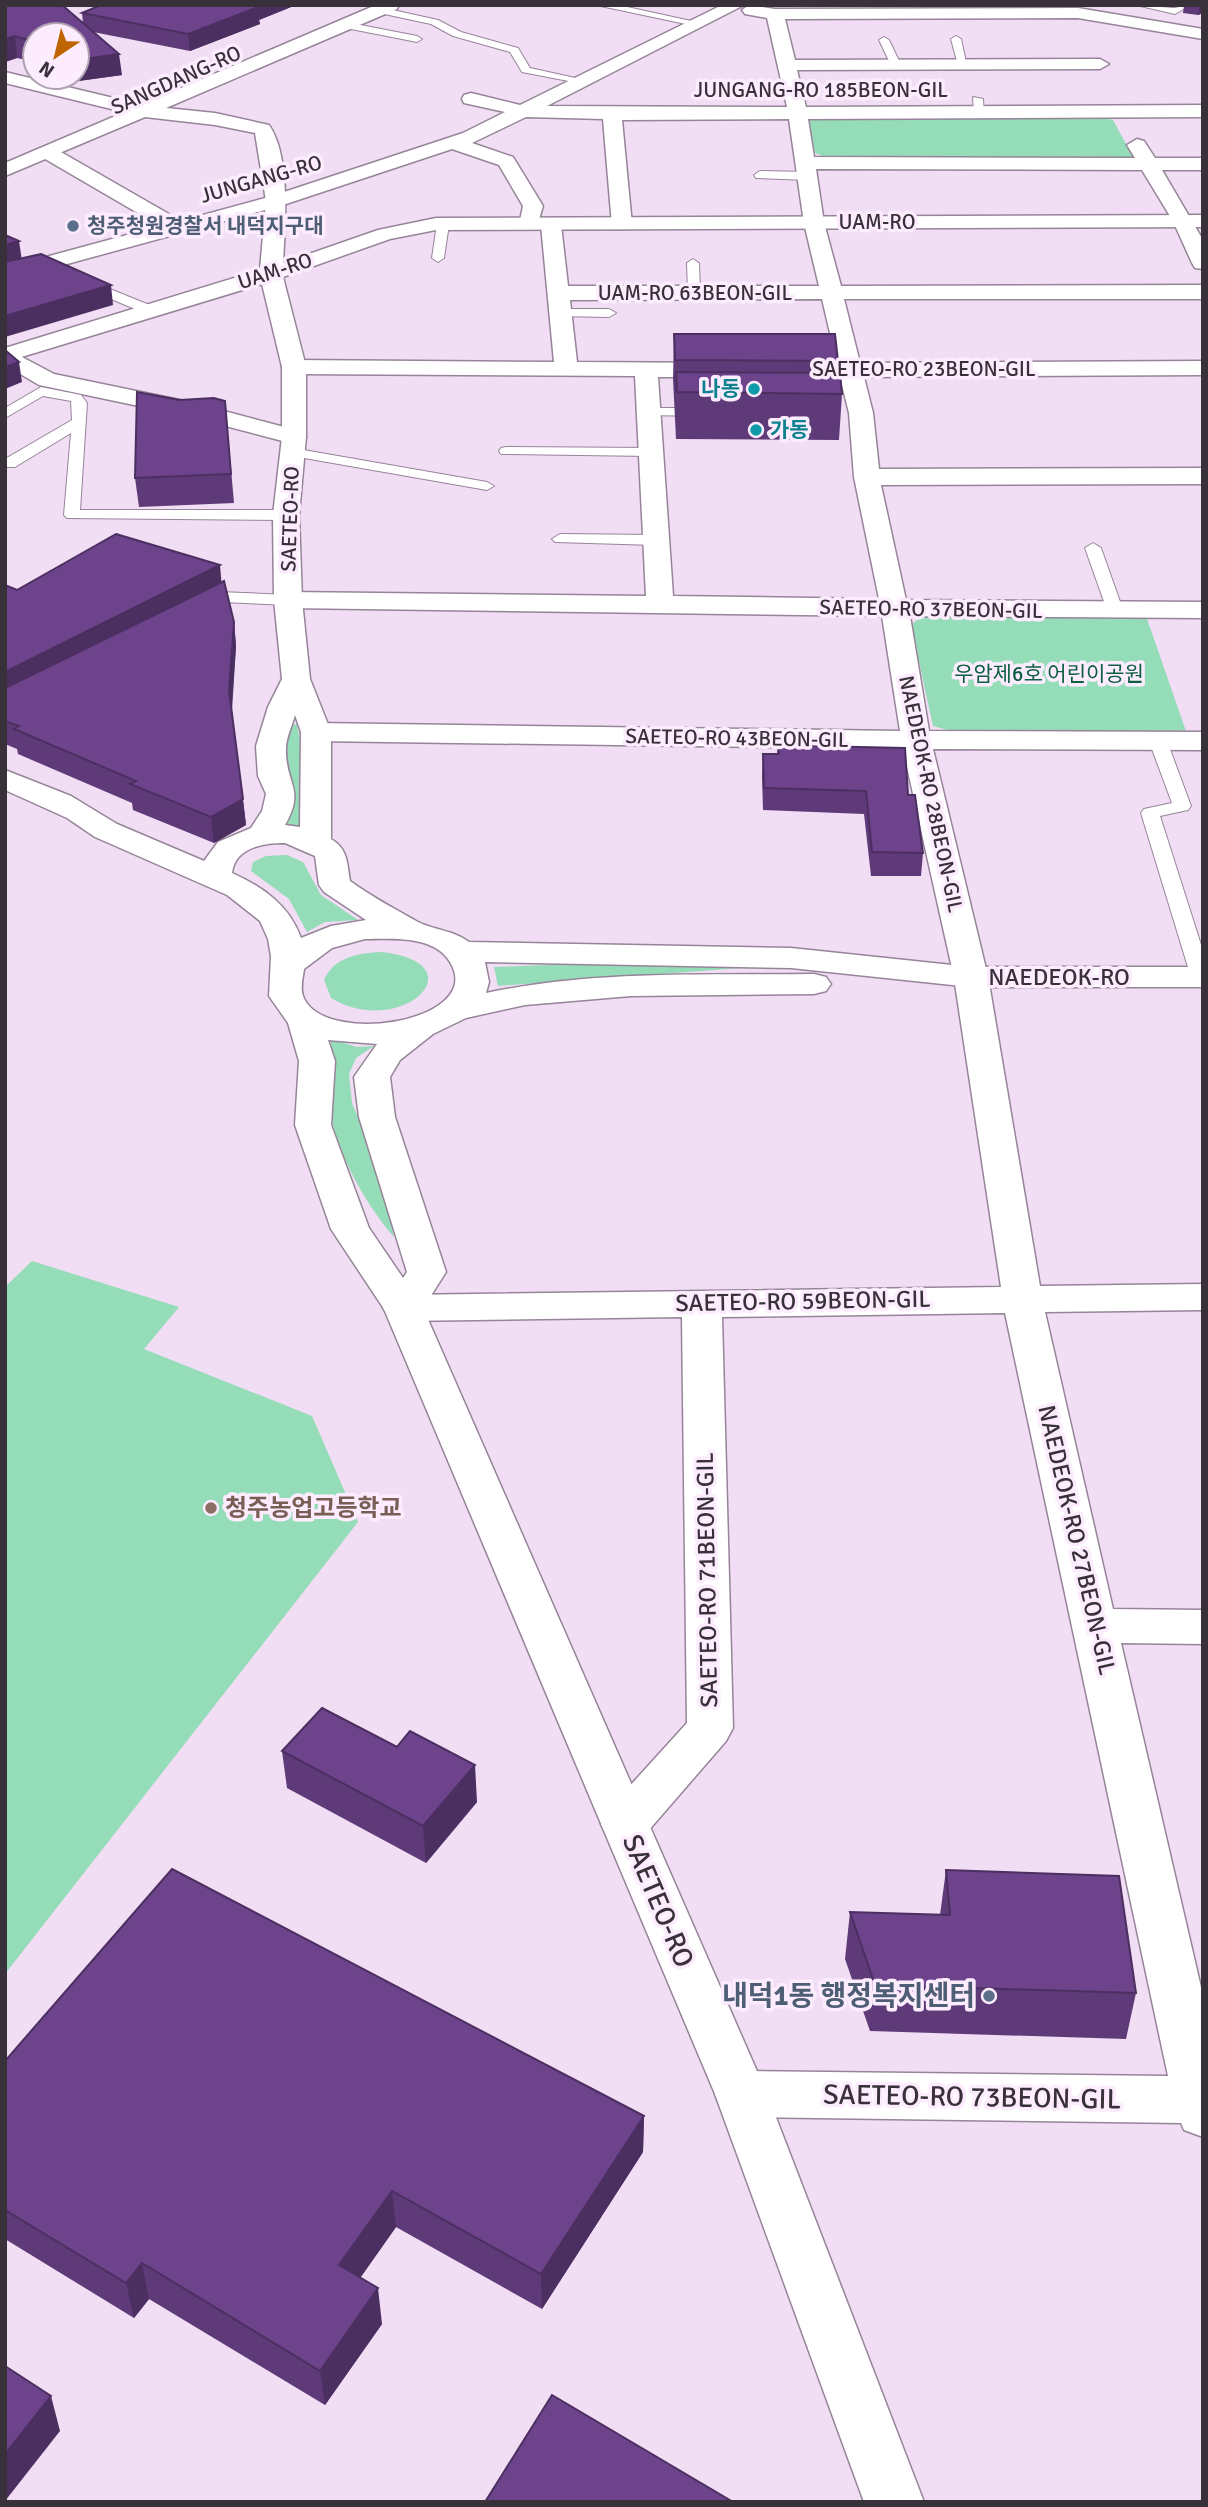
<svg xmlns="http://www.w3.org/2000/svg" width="1208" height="2507" viewBox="0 0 1208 2507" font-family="Signika,'Noto Sans KR',sans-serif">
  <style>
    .green { fill: #95dcb8 }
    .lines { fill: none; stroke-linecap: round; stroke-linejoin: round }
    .lane-casing { stroke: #968499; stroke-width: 2 }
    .street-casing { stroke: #968499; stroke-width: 3 }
    .secondary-casing { stroke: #968499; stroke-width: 3 }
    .lane { fill: #fff; fill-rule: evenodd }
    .street { fill: #fff; fill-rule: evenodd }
    .secondary { fill: #fff; fill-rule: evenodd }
    .wall { fill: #5e3a78 }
    .shaded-wall { fill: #4c2f61 }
    .building { fill: #6d438b; stroke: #4c2f61; stroke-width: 2 }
    .service-dot { fill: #5c6f8a; stroke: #fcecfe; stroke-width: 2.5 }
    .culture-dot { fill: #0f9aa8; stroke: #fcecfe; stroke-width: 2.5 }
    .education-dot { fill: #8d6e63; stroke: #fcecfe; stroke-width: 2.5 }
    .labels { text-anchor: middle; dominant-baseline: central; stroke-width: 7; stroke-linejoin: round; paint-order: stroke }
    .far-street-label { font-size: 21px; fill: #39313a; stroke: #fcecfe }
    .far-service-label { font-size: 21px; font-weight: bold; fill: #4e5e75; stroke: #fcecfe; text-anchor: start }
    .far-culture-label { font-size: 21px; font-weight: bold; fill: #0d838f; stroke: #fcecfe; text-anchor: end }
    .far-park-label { font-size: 21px; fill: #0b5e3f; stroke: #fcecfe }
    .street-label { font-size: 24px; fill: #39313a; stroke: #fcecfe }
    .education-label { font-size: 24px; font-weight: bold; fill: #785e54; stroke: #fcecfe; text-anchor: start }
    .near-street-label { font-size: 28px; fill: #39313a; stroke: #fcecfe }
    .near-service-label { font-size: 28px; font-weight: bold; fill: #4e5e75; stroke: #fcecfe; text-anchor: end }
  </style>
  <rect width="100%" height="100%" fill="#f1ddf4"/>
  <g class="green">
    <polygon points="826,115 1097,116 1113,120 1133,157 1125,162 834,160 815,153 807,121"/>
    <polygon points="925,613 1145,613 1187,734 962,734 933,726 911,625"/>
    <polygon points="297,724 305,771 307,830 278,828 280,776 287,726"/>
    <polygon points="287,855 303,862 321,895 358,920 325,922 307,932 289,899 251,871 253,862 266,856"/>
    <path d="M382,952C481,964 400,1040 331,998L324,980C334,957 358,953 382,952Z"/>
    <polygon points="649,961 755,967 498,986 494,967"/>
    <path d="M331,1039L357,1047L374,1046L356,1058L349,1074L352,1103L377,1163L394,1237C364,1203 329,1140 328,1094C328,1076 332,1058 331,1039Z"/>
    <polygon points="32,1261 179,1307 144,1349 312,1416 358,1522 5,1974 5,1287"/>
  </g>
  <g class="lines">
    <g class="lane-casing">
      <g id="lane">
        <polygon points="596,5 618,5 705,24 700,27"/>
        <polygon points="1136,5 1174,8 1191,5 1175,14"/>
        <polygon points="379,7 438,20 461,32 518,48 530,68 589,81 584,84 522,72 510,52 453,36 431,24 375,12 375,8"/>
        <polygon points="345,22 417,36 422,39 417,42 341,27 341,23"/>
        <polygon points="956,36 961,39 967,67 958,65 951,39"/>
        <polygon points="884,37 889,40 901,65 900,67 891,65 879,40"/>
        <polygon points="973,97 983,99 984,114 974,112"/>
        <polygon points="760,171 808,172 814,176 808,180 756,178 754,175"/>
        <polygon points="443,220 449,224 444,258 438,262 432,258 437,224"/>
        <polygon points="693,259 699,263 700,293 694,297 688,293 687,263"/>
        <polygon points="85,279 157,308 159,311 152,315 147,314 80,286 80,280"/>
        <polygon points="561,309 609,309 616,313 609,317 556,316 554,313"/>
        <polygon points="41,387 81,395 87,403 80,510 286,510 294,515 286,520 67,518 64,515 71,433 15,467 5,467 5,459 72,420 71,401 43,396 5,418 5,408"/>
        <polygon points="649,408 704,408 711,412 704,416 644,415 644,409"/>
        <polygon points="506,447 651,448 658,452 651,456 501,454 499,451 501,448"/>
        <polygon points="292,448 487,482 494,486 487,490 287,455 285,452"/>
        <polygon points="560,534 656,535 664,540 656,545 555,542 552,539"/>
        <polygon points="1093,543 1101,548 1123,610 1121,613 1109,613 1107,610 1085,548"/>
        <polygon points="219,592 288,595 296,600 288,605 222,602 199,612 191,607"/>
        <polygon points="1158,736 1167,741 1191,806 1188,810 1160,816 1203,951 1201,983 1194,981 1191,977 1141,813 1144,809 1172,803 1149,741"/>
      </g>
    </g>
    <g class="street-casing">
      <g id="street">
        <path d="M722,5H744L547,106L787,107L767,18L745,14L742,10L749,5L775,9L1078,8L1203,29V39L1078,18L785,19L795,60L1100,59L1109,64L1100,69L797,70L806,107L1203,105V117L808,119L814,157L1135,158L1127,145L1137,139L1144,141L1155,158H1203V170H1162L1203,240V269L1195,268L1192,263L1173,221L1142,170L816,169L824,223L841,286L1203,285V299H844L860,363L1203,361V375L864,377L873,413L879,469L1203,468V484L881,485L906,600L1203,602V618L910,616L929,731L1203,732V750L933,749L988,977L1040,1286L1203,1284V1310L1045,1312L1113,1609L1203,1610V1644L1121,1643L1203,1996V2137L1184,2130L1181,2123L741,2117L722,2111L715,2094L722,2077L741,2071L1168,2076L1005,1313L722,1317L733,1728L726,1741L642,1838L625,1843L608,1838L601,1824L608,1810L687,1723L682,1317L403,1321L389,1317L383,1308L389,1299L403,1295L1001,1287L954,977L903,749L316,741L306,738L301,732L306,726L316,723L900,731L882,616L288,608L278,606L274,600L278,594L288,592L646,596L635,376L294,374L286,372L282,367L286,362L294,360L554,362L541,225L544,221H558L561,225L568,286H819L804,223L789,119L622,120L632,225L629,229H615L612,225L603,119L526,117L472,143L513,157L543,206L536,229H522L519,225L523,206L499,165L452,149L283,205L5,281V268L160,226L40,156L37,152L40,148H54L181,221L269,197L463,133L505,112L464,103L462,99L464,95L471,93L520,105ZM822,299L837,363L817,365L813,370L817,375L840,377L849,413L854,477L879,599L673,596L658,377H726L734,375L738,370L734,365L726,363L577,362L570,300Z"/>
        <polygon points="5,72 151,107 153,111 144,117 5,83"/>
        <polygon points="5,348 54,374 194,403 303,432 306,437 303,442 294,444 191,417 39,385 5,365"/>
      </g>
    </g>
    <g class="secondary-casing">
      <path id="secondary" d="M376,5H399L397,9L166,108L215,113L269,125C291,156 285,225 283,263L378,230L436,218L1203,215V227L436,230L390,239L283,277L306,367V437L299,515L302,600L310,679L331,732V839C348,849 347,863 350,881C372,897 395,909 418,922C434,930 453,930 469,942L791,948L971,967H1203V987H971L791,968L485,962L489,982L486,993C593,970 705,975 814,974L826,977L831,984L826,991L814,994L631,996L525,1005L466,1018L433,1034L400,1060L390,1077L395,1117L446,1272L423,1308L767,2094L924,2502H864L715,2094L384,1309L331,1229L295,1125L299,1061L288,1023L269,996L271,956L268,939L260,921L227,895L95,837L67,818L5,790V770L71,796L117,824L204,861L218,842L251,828L262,811L266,794L258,776L256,746L268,707L282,679L274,600L273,515L282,437V367L262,284L5,362V348L260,270L266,201L255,133L215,125L145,117L5,176V163ZM295,715L301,732L300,827L285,825C306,788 285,785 286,748C286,738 292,726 295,715ZM285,843L315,856L319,885L324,892L366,920L331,926L301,938C289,905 263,887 232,873C235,847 264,843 285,843ZM365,939C391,939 434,935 450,962C487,1022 322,1048 303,996C300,987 303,978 304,969L332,948ZM328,1040L377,1044L354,1077L359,1117L407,1272L403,1278L369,1228L331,1125L335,1061Z"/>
    </g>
    <use href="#lane" class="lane"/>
    <use href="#street" class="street"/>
    <use href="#secondary" class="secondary"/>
  </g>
  <g class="wall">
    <polygon points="5,5 83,23 82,13 101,5 296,5 259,20 260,24 190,51 93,32 122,75 71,82 64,77 77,77 77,35 35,35 35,62 17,58 5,62"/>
    <polygon points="1184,5 1203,5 1203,13 1198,15 1183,13"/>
    <polygon points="674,334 838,361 837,373 842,394 839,440 676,439 673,379"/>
    <polygon points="180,400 225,401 234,503 139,507 135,478"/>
    <polygon points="222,582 234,622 236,646 232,711 246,825 214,843 133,810 132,803 18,754 17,749 5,744 5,585 17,590"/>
    <polygon points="778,741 812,746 908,795 923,853 921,876 871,876 864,814 763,810 762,776 763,754 777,754"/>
    <polygon points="282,1751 477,1802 426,1863 287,1788"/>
    <polygon points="946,1870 1136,1993 1126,2039 870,2031 845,1959 850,1912 940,1915"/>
    <polygon points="5,2061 644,2116 643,2152 542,2309 396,2227 360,2278 382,2324 325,2405 149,2299 134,2318 5,2239"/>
  </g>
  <g class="shaded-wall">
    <polygon points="252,5 296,5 259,20 260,24 190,51 188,34"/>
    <polygon points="1200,5 1203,5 1203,13 1198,15"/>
    <polygon points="15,36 17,58 5,62 5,39"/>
    <polygon points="119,54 122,75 71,82 70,77 77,77 77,60"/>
    <polygon points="19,241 22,261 5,266 5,245"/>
    <polygon points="111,285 113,305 5,337 5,316"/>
    <polygon points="19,362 22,382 5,389 5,367"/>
    <polygon points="220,565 222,588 5,699 5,672"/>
    <polygon points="234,622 236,646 231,715 229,691"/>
    <polygon points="243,799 246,825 214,843 211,817"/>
    <polygon points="475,1765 477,1802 426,1863 423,1826"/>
    <polygon points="644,2116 643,2152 542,2309 541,2274"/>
    <polygon points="392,2191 396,2227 344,2301 339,2265"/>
    <polygon points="142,2263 149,2299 134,2318 126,2283"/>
    <polygon points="378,2288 382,2324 325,2405 320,2371"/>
    <polygon points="51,2396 60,2431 5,2501 5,2454"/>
  </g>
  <g class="building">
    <polygon points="5,5 62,5 119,54 77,60 77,35 35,35 35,42 15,36 5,39"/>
    <polygon points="101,5 252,5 258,7 188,34 82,13"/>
    <polygon points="5,235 19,241 5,245"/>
    <polygon points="41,254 111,285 5,316 5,262"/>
    <polygon points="674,334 835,334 838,361 675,360"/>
    <polygon points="5,350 19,362 5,367"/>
    <polygon points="676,372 840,373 842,394 677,392"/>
    <polygon points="137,392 180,400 214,398 225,401 231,474 135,478"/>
    <polygon points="116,534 220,565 5,672 5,585 17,590"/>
    <polygon points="224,581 234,622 229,691 243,799 211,817 130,784 136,781 14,729 19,726 5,721 5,688"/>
    <polygon points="778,741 812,742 812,746 905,748 908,795 915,795 923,853 872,852 866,791 764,788 763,754 779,754"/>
    <polygon points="322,1708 397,1747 410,1731 475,1765 423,1826 282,1751"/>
    <polygon points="172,1869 644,2116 541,2274 392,2191 339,2265 378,2288 320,2371 142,2263 126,2283 5,2210 5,2061"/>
    <polygon points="946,1870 1119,1876 1136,1993 875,1985 850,1912 950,1915"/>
    <polygon points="5,2366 51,2396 5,2454"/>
    <polygon points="552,2395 733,2502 485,2502"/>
  </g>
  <g class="service-dot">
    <circle cx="73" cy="226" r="7"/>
    <circle cx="989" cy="1996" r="7"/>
  </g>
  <g class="culture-dot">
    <circle cx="754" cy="389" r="7"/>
    <circle cx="756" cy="430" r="7"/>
  </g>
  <circle class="education-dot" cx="211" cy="1508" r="7"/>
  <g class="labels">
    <g class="far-street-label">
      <text transform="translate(176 80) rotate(-24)">SANGDANG-RO</text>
      <text x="821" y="90">JUNGANG-RO 185BEON-GIL</text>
      <text transform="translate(261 179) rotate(-16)">JUNGANG-RO</text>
      <text x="877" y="222">UAM-RO</text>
      <text transform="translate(275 271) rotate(-18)">UAM-RO</text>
      <text x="695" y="293">UAM-RO 63BEON-GIL</text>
      <text x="924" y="369">SAETEO-RO 23BEON-GIL</text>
      <text transform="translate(290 519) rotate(-88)">SAETEO-RO</text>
      <text transform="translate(931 609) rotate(1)">SAETEO-RO 37BEON-GIL</text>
      <text transform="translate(737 738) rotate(1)">SAETEO-RO 43BEON-GIL</text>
      <text transform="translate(931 794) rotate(78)">NAEDEOK-RO 28BEON-GIL</text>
    </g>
    <g class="far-service-label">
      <text x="87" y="226">청주청원경찰서 내덕지구대</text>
    </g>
    <g class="far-culture-label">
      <text x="740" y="389">나동</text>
      <text x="770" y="430" text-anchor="start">가동</text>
    </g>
    <g class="far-park-label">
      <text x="1049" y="674">우암제6호 어린이공원</text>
    </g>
    <g class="street-label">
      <text x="1059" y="977">NAEDEOK-RO</text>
      <text transform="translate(803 1301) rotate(-1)">SAETEO-RO 59BEON-GIL</text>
      <text transform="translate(1077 1540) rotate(77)">NAEDEOK-RO 27BEON-GIL</text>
      <text transform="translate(707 1580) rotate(-91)">SAETEO-RO 71BEON-GIL</text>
    </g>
    <g class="education-label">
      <text x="225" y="1508">청주농업고등학교</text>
    </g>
    <g class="near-street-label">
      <text transform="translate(658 1901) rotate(67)">SAETEO-RO</text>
      <text transform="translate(972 2097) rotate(1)">SAETEO-RO 73BEON-GIL</text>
    </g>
    <g class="near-service-label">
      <text x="975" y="1996">내덕1동 행정복지센터</text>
    </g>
  </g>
  <rect width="1208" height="2507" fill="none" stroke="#39313a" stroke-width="14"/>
  <g transform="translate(56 56) rotate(215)"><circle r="33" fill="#fcecfe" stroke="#aea1b0" stroke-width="2"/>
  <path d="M0-5L12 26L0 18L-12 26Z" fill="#be6502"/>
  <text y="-10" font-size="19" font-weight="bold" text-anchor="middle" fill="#39313a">N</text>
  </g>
</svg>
